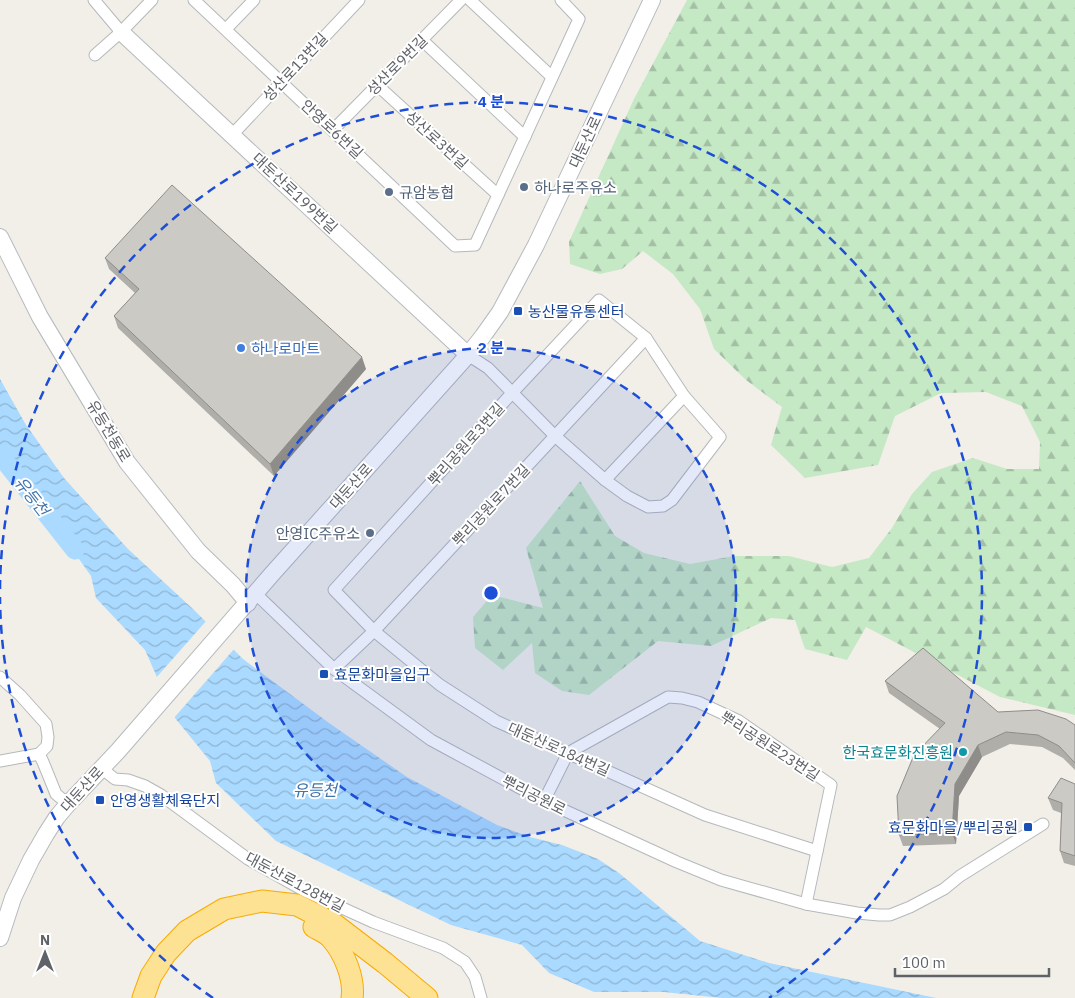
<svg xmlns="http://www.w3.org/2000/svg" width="1075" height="998" viewBox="0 0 1075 998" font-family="'IBM Plex Sans','Noto Sans KR',sans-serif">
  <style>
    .forest { fill: url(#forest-firs) }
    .water { fill: url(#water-waves) }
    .pier { fill: #f1efe8 }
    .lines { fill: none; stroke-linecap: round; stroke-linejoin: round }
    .river { stroke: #aadaff; stroke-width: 19 }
    .minor-casing { stroke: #b5b8bc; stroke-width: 13 }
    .secondary-casing { stroke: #b6babf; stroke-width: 18 }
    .motorway-casing { stroke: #f9ab00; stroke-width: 23 }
    .minor { stroke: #fff; stroke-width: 11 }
    .secondary { stroke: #fff; stroke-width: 16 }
    .motorway { stroke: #fde293; stroke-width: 21 }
    .wall { fill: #afaea9 }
    .shaded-wall { fill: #8f8d8a }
    .building { fill: #cccac5; stroke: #8f8d8a }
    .ring { fill: none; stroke: #1d4ed8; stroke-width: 2.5; stroke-dasharray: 9 6 }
    .service-dot { fill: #5c6f8a; stroke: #fff; stroke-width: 2 }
    .transit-dot { fill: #1a4fb4; stroke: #fff; stroke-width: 2 }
    .shop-dot { fill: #3f7fe0; stroke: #fff; stroke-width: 2 }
    .culture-dot { fill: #0f9aa8; stroke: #fff; stroke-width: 2 }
    .labels { text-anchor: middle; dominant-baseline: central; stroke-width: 4; stroke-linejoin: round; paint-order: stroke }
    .street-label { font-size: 15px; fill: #5f6368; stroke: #fff }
    .service-label { font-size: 15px; fill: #4e5e75; stroke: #fff; text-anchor: start }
    .transit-label { font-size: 15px; fill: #164399; stroke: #fff; text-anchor: start }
    .shop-label { font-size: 15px; fill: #366cbe; stroke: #fff; text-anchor: start }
    .culture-label { font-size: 15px; fill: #0d838f; stroke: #fff; text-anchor: end }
    .water-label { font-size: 16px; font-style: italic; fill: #4174aa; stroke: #fff }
    .centre { fill: #1d4ed8; stroke: #fff; stroke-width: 2.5 }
    .ring-label { font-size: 15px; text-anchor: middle; font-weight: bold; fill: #1d4ed8; stroke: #fff; stroke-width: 4; stroke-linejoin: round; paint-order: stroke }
  </style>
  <defs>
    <pattern id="forest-firs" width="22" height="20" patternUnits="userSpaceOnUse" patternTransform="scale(1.25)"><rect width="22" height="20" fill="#c5e8c5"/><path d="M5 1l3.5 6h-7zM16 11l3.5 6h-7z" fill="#a3c0a4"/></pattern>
    <pattern id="water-waves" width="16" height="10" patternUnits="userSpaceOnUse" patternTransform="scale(1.25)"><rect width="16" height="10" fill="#aadaff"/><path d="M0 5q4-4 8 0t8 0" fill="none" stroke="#8eb4d2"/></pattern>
  </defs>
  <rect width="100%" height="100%" fill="#f1efe8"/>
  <polygon class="forest" points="687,0 1075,0 1075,715 1000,697 866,627 847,660 805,649 795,620 771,618 711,646 658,641 589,695 562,691 535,673 532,643 503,670 475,648 473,617 492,595 543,608 526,548 580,481 615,536 644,553 690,564 734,556 789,556 832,567 869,558 892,528 912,494 932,472 973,458 1007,469 1039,469 1040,442 1022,406 986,392 941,393 895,416 878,465 805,478 771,445 782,407 746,380 714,349 700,309 673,274 643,251 622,269 600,274 570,264 569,242 634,99"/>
  <polygon class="water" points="0,379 26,425 64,478 128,549 193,609 243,659 329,723 407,777 497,825 530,837 562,845 598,859 619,873 700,941 769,963 936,998 722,998 664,992 594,992 549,973 522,945 451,925 276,841 216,783 210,761 175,718 145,650 96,598 91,576 50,518 0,466"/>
  <polygon class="pier" points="207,620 235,648 173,719 155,679"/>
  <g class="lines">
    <polyline class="river" points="0,455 75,550"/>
    <g class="minor-casing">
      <g id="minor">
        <polyline points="94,0 121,32"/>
        <polyline points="194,0 455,246 475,245 579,19 561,0"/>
        <polyline points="470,0 552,77"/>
        <polyline points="226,29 254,0"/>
        <polyline points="422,40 525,137"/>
        <polyline points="95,55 121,32 152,0"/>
        <polyline points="377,85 498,195"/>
        <polyline points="333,130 461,0"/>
        <polyline points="232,135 359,0"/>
        <polyline points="468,355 488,368 555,436 605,480 627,496 648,507 663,506 672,500 720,437 684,396 646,338 599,300 512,393 334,590 374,631 440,685 496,721 705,815 817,851"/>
        <polyline points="605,480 684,396"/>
        <polyline points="256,594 334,669 431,740 544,801 677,862 721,880 806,904 857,913 879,915 890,915 910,907 944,889 960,876 1043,824"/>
        <polyline points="334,669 374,631 646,338"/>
        <polyline points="0,677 20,695 46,724 48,737 47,746 39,754"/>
        <polyline points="39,754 43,762 56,794 68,804"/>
        <polyline points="0,761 39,754"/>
        <polyline points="101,768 115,779 128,780 145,786 161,795 248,859 305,891 373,922 443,948 465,962 475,977 481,998"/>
        <polyline points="544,801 568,753 668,697 682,698 698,702 739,721 831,785 806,904"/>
      </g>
    </g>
    <g class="secondary-casing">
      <g id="secondary">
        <polyline points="121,32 468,355"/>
        <polyline points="0,237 40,317 127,462 198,551 233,585 248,603"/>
        <polyline points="0,938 13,898 31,860 46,834 57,817 68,804 118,751 272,574 468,355 483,336 500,312 536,245 652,0"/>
      </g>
    </g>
    <g class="motorway-casing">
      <g id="motorway">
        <path d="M314,927C319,930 327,933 331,938C344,952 355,979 352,998"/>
        <polyline points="143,998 151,976 166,953 187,931 224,909 262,901 297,905 334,924 385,963 427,998"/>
      </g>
    </g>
    <use href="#minor" class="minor"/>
    <use href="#secondary" class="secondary"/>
    <use href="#motorway" class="motorway"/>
  </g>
  <g class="wall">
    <polygon points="105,258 366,369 274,476 118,328 114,316 135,293 109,269"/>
    <polygon points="885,681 998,712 1075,725 1075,770 1063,758 1042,747 1010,744 982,757 959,796 956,844 903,846 899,835 940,729 889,693"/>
    <polygon points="1075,784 1075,866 1064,863 1060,851 1061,813 1053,810 1048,798"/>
  </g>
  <g class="shaded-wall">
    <polygon points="362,357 366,369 274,476 270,464"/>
    <polygon points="978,745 982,757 959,796 956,844 952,833 955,784"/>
  </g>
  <g class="building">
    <polygon points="172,185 362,357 270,464 114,316 139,289 105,258"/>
    <polygon points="923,648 998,712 1038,710 1066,719 1075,725 1075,763 1059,746 1038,735 1006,732 978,745 955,784 952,833 899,835 897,796 914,755 945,723 885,681"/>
    <polygon points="1061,778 1075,784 1075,856 1060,851 1062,803 1048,798"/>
  </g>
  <circle cx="491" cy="593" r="245" fill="#1d4ed8" fill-opacity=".12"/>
  <g class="ring">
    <circle cx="491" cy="593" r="245"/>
    <path d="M213 998A491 491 0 0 1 0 597M0 589A491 491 0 1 1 769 998"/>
  </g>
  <g class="service-dot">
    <circle cx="524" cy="187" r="5"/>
    <circle cx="389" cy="192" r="5"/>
    <circle cx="370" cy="533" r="5"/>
  </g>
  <g class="transit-dot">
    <rect x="513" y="306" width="10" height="10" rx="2.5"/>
    <rect x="319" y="669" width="10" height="10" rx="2.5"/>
    <rect x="95" y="795" width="10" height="10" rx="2.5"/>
    <rect x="1023" y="822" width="10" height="10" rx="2.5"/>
  </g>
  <circle class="shop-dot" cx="241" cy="348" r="5"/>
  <circle class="culture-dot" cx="963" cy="752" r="5"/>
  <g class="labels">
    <g class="street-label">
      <text transform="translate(397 65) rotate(-45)">성산로9번길</text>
      <text transform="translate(295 67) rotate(-47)">성산로13번길</text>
      <text transform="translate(332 129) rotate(43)">안영로6번길</text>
      <text transform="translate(437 140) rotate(42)">성산로3번길</text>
      <text transform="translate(585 142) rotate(-65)">대둔산로</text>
      <text transform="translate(295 193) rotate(43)">대둔산로199번길</text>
      <text transform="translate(109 431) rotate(59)">유등천동로</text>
      <text transform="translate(466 444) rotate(-48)">뿌리공원로3번길</text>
      <text transform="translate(351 486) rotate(-48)">대둔산로</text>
      <text transform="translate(491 505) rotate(-47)">뿌리공원로7번길</text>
      <text transform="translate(770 746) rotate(33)">뿌리공원로23번길</text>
      <text transform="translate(559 749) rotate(24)">대둔산로184번길</text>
      <text transform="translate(82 789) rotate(-48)">대둔산로</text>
      <text transform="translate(534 795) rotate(27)">뿌리공원로</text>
      <text transform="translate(295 882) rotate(28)">대둔산로128번길</text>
    </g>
    <g class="service-label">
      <text x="534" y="187">하나로주유소</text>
      <text x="399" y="192">규암농협</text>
      <text x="360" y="533" text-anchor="end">안영IC주유소</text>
    </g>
    <g class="transit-label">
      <text x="528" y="311">농산물유통센터</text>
      <text x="334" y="674">효문화마을입구</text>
      <text x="110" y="800">안영생활체육단지</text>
      <text x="1018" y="827" text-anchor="end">효문화마을/뿌리공원</text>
    </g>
    <g class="shop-label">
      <text x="251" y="348">하나로마트</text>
    </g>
    <g class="culture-label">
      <text x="953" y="752">한국효문화진흥원</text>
    </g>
    <g class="water-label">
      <text transform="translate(32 496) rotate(52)">유등천</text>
      <text x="315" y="790">유등천</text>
    </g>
  </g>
  <circle cx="491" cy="593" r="8" class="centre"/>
  <g class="ring-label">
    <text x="491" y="107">4 분</text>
    <text x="491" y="353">2 분</text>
  </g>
  <g transform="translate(45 953)" stroke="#ffffff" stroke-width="4" paint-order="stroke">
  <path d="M0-4L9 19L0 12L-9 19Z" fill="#5f6368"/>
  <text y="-8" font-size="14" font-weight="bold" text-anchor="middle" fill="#5f6368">N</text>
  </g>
  <path d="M895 968v8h154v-8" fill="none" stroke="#5f6368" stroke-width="2.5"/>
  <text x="902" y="968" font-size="15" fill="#5f6368" stroke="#ffffff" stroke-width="4" paint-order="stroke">100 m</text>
</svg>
